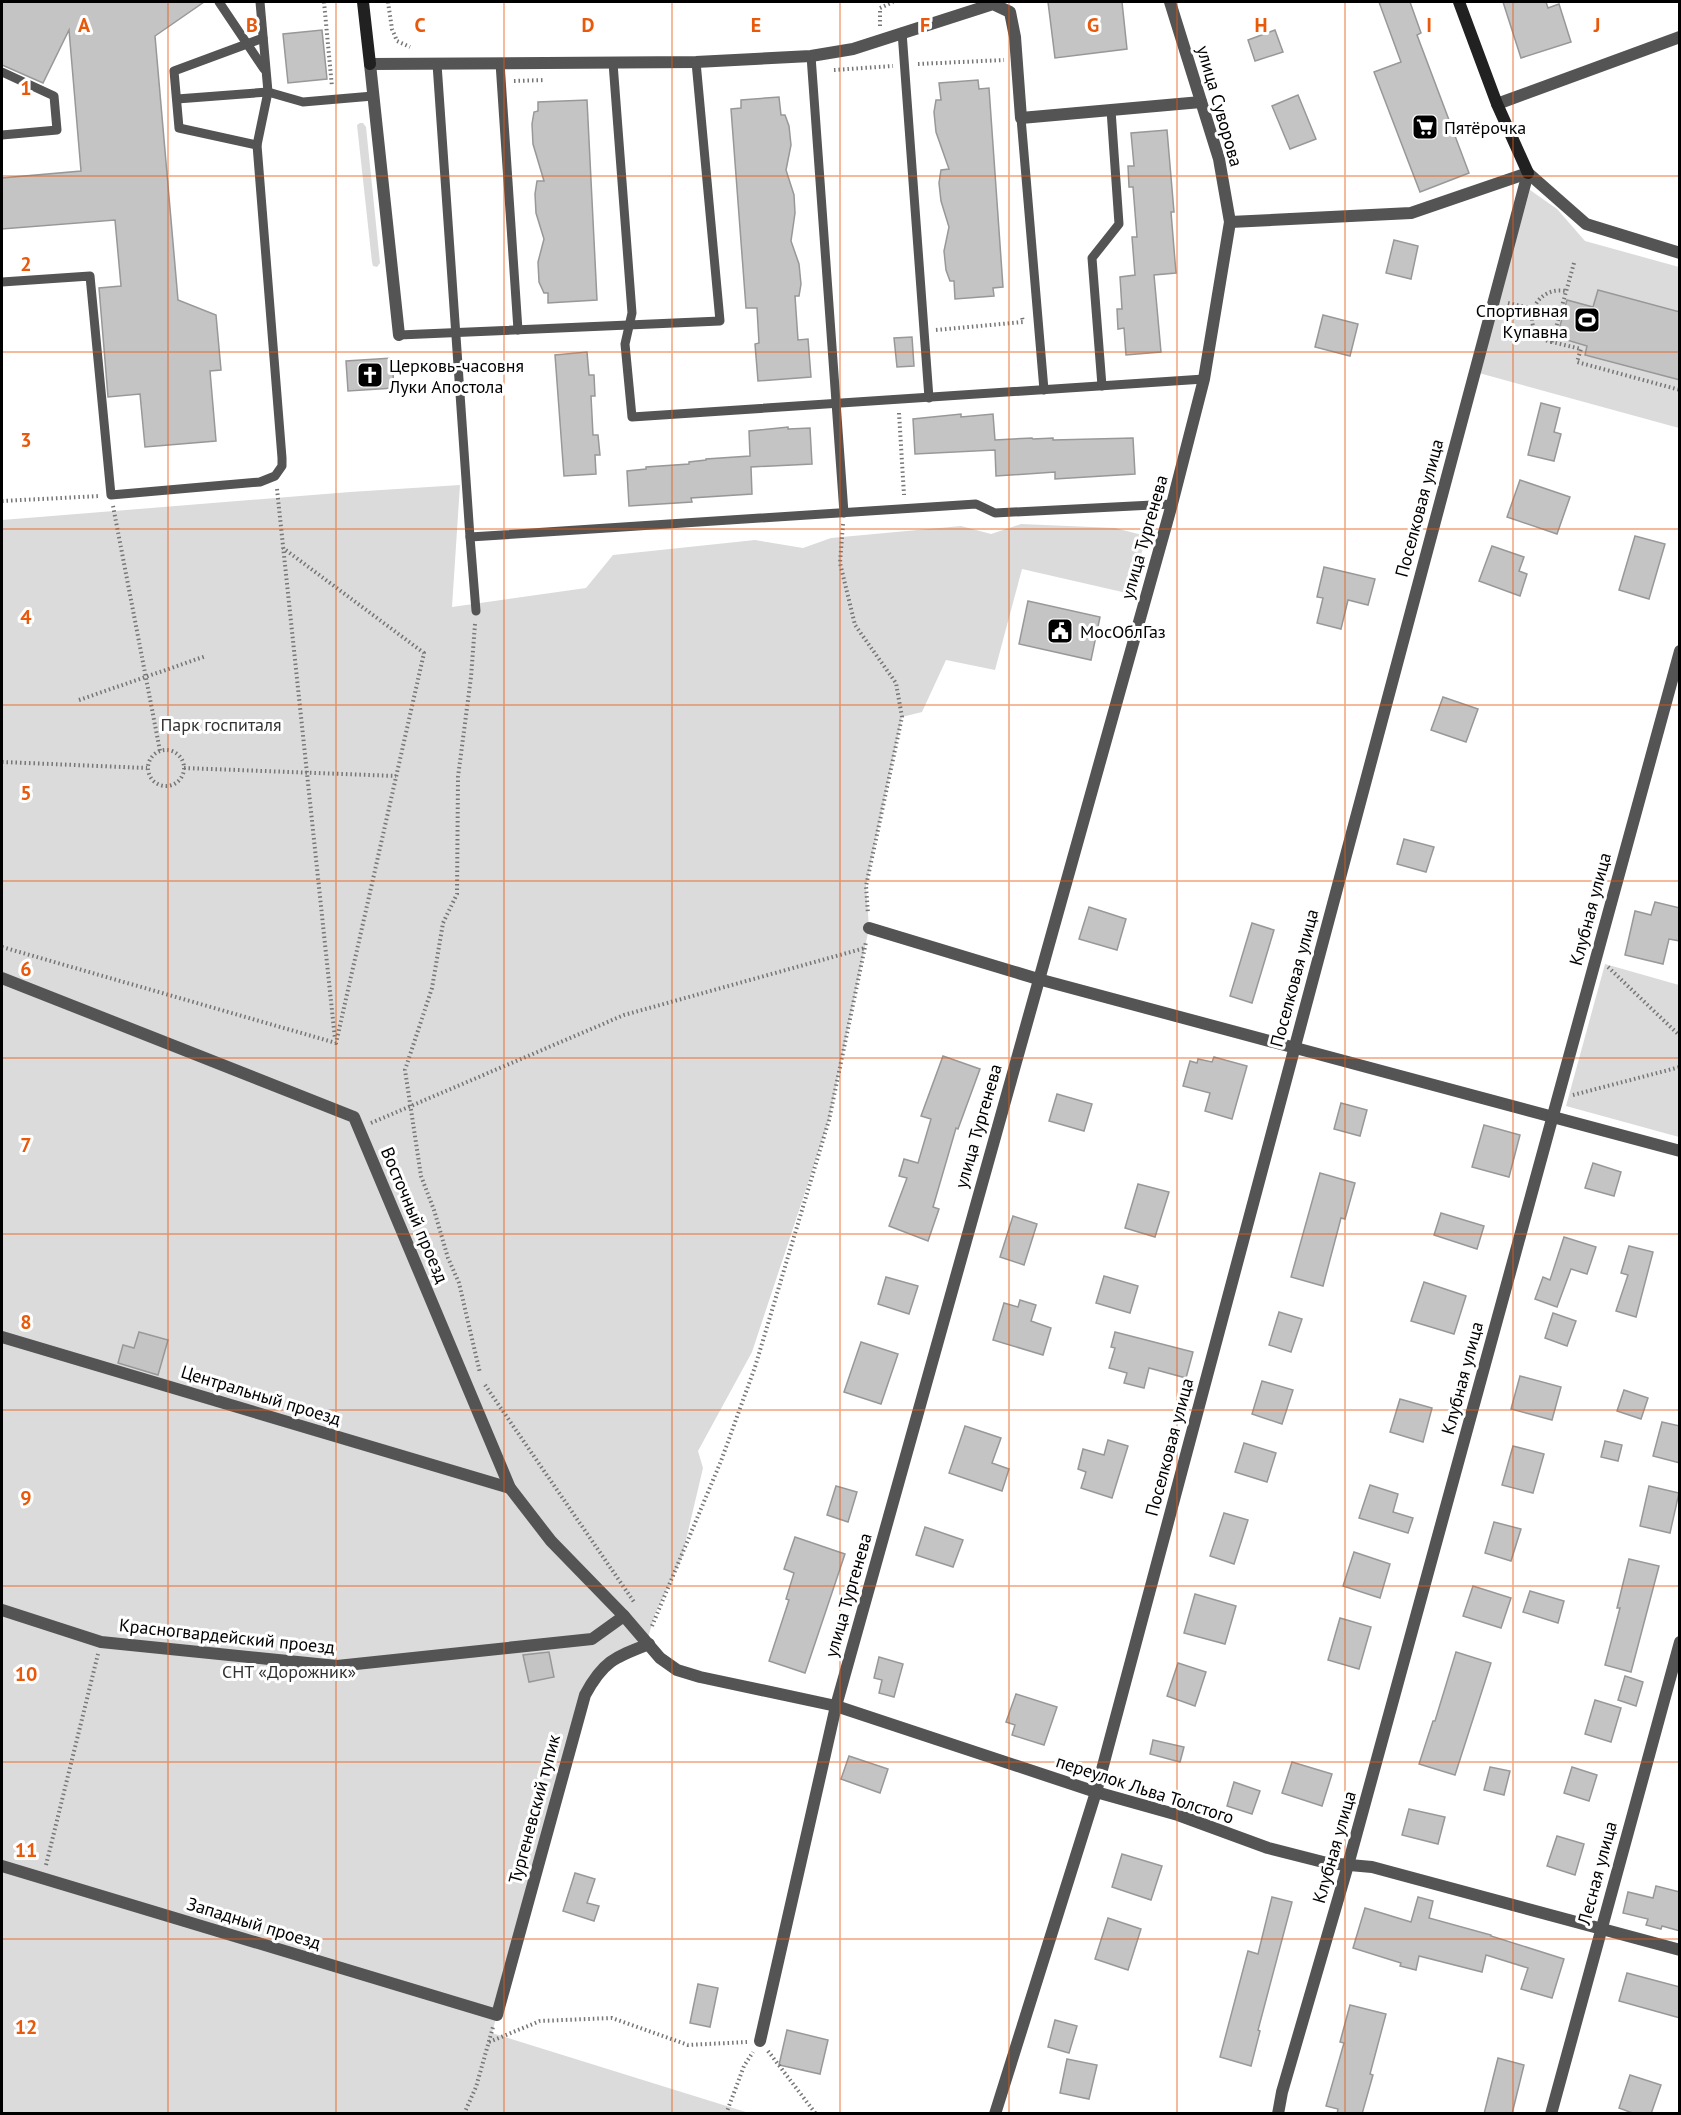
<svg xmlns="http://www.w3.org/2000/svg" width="1681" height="2115" viewBox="0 0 1681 2115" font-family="'PT Sans',sans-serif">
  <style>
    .green { fill: #dbdbdb }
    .building { fill: #c4c4c4; stroke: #989898; stroke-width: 1.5 }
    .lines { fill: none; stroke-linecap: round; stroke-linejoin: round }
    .path { stroke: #767676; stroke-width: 4; stroke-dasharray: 1.5 3; stroke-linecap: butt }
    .lane { stroke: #545454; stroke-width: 9 }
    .street { stroke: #545454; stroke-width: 12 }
    .secondary { stroke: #212121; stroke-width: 12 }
    .grid { fill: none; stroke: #e8590c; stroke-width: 1.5; stroke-opacity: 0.55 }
    .labels { text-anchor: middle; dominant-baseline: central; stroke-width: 6; stroke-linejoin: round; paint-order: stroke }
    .street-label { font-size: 18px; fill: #000; stroke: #fff }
    .poi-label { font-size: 18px; fill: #000; stroke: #fff; text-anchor: start }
    .park-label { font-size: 18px; fill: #323232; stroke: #fff }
    .grid-label { font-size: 20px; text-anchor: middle; font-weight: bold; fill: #e8590c; stroke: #fff; stroke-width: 6; stroke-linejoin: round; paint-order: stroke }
  </style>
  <rect width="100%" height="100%" fill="#fff"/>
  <g class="green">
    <polygon points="360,123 363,123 366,127 380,263 377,267 373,266 372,262 357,125"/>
    <polygon points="1530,190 1557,209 1585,241 1679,267 1679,428 1479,373"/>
    <polygon points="460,485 452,607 586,588 613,555 755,540 803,548 831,538 961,526 991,534 1021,524 1115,528 1146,536 1131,594 1022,569 995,670 946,660 922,712 902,717 866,886 869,928 829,1120 752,1352 698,1451 703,1468 682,1557 655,1614 647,1641 615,1657 580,1710 492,2033 749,2113 2,2114 2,520 350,492"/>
    <polygon points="1605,964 1679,985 1679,1137 1566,1106"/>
  </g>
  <g class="building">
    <polygon points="2,2 204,2 155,36 178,300 216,315 221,370 210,371 216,441 145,447 140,394 108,397 99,288 121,286 115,220 2,229 2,178 81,171 69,30 43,83 2,65"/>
    <polygon points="1048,2 1122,2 1127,49 1055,58"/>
    <polygon points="1379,2 1410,2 1421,33 1417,35 1469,173 1420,192 1374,72 1401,62"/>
    <polygon points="1503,2 1546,2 1548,8 1559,4 1571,42 1521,58"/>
    <polygon points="322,30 327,79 288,83 283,34"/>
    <polygon points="1275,30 1283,52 1255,61 1248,40"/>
    <polygon points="978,80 979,89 989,88 1003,287 993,288 994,296 955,299 954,281 950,281 946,270 944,251 949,227 941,201 939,183 941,170 949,169 936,132 934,112 936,100 941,100 939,83"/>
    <polygon points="1298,95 1316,139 1290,149 1272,106"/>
    <polygon points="779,97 781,115 785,115 789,126 791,145 786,170 794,195 795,213 791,241 799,264 801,284 799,296 795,296 798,340 808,339 811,377 758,381 755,344 759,343 757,308 746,308 731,109 741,108 741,100"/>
    <polygon points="587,100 597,300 548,303 548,293 544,293 539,282 538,262 544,239 536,213 535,194 537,181 544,181 533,144 532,124 534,112 538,111 538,102"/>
    <polygon points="1167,130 1174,212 1171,212 1176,273 1154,275 1161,352 1126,355 1124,328 1118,329 1117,309 1122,309 1120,277 1135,275 1132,237 1137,237 1133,187 1129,187 1128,166 1134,166 1131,133"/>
    <polygon points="1394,240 1418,246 1411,279 1386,273"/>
    <polygon points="1598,290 1680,312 1680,380 1585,355 1587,346 1557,337 1567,300 1593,307"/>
    <polygon points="1323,315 1358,324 1350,356 1315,347"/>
    <polygon points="912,337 914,366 897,367 894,338"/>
    <polygon points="587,352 589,375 594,375 595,396 591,396 593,435 598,435 600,455 595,455 596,474 564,476 555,355"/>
    <polygon points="392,358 394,388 348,391 346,361"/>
    <polygon points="1541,403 1560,408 1554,432 1561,434 1554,461 1528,455"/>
    <polygon points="961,414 961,417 993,414 995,440 1032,438 1033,439 1053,438 1053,440 1133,438 1135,474 1055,479 1055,472 996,476 995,450 915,454 913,419"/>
    <polygon points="788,427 788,429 810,428 812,464 751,467 752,494 691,498 692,502 629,506 627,471 646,469 646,467 689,464 689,462 706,460 706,459 750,456 749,431"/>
    <polygon points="1520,480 1570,497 1557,534 1507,517"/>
    <polygon points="1635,536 1665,544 1649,599 1619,590"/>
    <polygon points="1492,546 1524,557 1519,571 1527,574 1520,596 1479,581"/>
    <polygon points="1324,567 1375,579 1368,605 1348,600 1341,629 1317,623 1323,598 1317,597"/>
    <polygon points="1028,601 1100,617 1091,660 1019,644"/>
    <polygon points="1443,697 1478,709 1466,742 1431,730"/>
    <polygon points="1404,839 1434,847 1426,872 1397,864"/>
    <polygon points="1655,902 1680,908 1680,941 1669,939 1663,964 1625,955 1635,911 1651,915"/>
    <polygon points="1089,907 1126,919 1117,950 1079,939"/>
    <polygon points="1252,923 1274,930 1252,1003 1230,996"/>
    <polygon points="943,1056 980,1069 958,1129 956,1128 933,1207 939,1209 928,1241 889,1226 907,1178 899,1176 904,1159 918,1163 931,1119 921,1116"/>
    <polygon points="1214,1057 1247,1066 1232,1119 1205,1111 1210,1093 1183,1086 1190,1061 1197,1063 1198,1059 1212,1062"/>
    <polygon points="1057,1094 1092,1104 1084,1131 1049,1121"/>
    <polygon points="1341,1103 1367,1110 1360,1136 1334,1129"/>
    <polygon points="1484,1125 1520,1135 1509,1177 1472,1167"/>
    <polygon points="1593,1163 1621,1172 1614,1196 1585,1188"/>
    <polygon points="1320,1173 1355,1183 1345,1219 1341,1218 1323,1286 1291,1277"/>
    <polygon points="1138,1184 1169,1192 1155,1237 1125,1228"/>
    <polygon points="1441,1213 1484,1226 1477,1249 1434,1235"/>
    <polygon points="1013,1216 1037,1224 1024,1265 1000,1257"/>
    <polygon points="1564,1237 1596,1247 1587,1274 1571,1269 1557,1307 1535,1299 1543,1277 1550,1280"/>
    <polygon points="1629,1246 1653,1252 1636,1317 1616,1311 1628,1275 1621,1273"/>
    <polygon points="1104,1276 1138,1286 1130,1313 1096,1303"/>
    <polygon points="886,1277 918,1286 909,1314 878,1304"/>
    <polygon points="1424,1282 1466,1296 1454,1334 1411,1321"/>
    <polygon points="1020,1300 1036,1305 1031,1321 1051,1328 1043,1355 993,1340 1004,1303 1018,1307"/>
    <polygon points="1279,1312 1302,1319 1291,1352 1269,1345"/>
    <polygon points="1553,1313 1576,1321 1567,1346 1545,1338"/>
    <polygon points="139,1332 168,1340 158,1375 118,1363 123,1345 134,1348"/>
    <polygon points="1115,1332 1193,1352 1186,1378 1149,1368 1144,1388 1124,1383 1127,1373 1109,1368 1115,1348 1111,1347"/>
    <polygon points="861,1342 898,1354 881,1404 844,1392"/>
    <polygon points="1520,1376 1561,1387 1552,1420 1511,1409"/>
    <polygon points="1262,1381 1293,1390 1282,1424 1252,1414"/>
    <polygon points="1624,1390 1648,1398 1641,1419 1617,1411"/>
    <polygon points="1400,1399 1432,1408 1423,1442 1390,1432"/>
    <polygon points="1662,1422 1680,1426 1680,1463 1653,1456"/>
    <polygon points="965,1426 1001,1438 992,1463 1009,1469 1002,1491 949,1473"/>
    <polygon points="1108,1440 1128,1446 1112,1498 1081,1488 1086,1472 1078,1469 1083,1449 1104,1455"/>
    <polygon points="1605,1441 1622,1445 1618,1461 1601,1457"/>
    <polygon points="1244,1443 1276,1453 1267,1482 1235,1472"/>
    <polygon points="1513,1446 1544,1454 1533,1493 1502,1485"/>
    <polygon points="1370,1485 1398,1494 1393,1512 1413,1518 1408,1533 1359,1518"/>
    <polygon points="836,1486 857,1492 848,1522 827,1515"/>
    <polygon points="1649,1486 1679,1493 1670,1533 1640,1526"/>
    <polygon points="1224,1513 1248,1520 1234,1564 1210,1556"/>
    <polygon points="1494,1522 1521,1529 1511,1561 1485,1553"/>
    <polygon points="925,1527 963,1540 953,1567 916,1555"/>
    <polygon points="795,1537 845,1554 805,1673 769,1661 789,1600 786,1599 794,1573 784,1569"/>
    <polygon points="1354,1552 1390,1564 1380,1598 1343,1586"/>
    <polygon points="1629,1559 1659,1566 1631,1672 1605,1665 1620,1608 1617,1608"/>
    <polygon points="1473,1586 1511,1598 1501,1628 1463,1616"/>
    <polygon points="1530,1591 1564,1601 1558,1623 1523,1612"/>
    <polygon points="1195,1594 1236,1606 1225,1644 1184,1633"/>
    <polygon points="1340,1618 1371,1627 1359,1669 1328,1660"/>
    <polygon points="549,1652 554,1677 529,1682 523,1655"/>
    <polygon points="1456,1652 1491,1663 1455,1775 1419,1764 1433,1721 1435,1721"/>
    <polygon points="879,1657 903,1664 894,1697 879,1693 882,1680 874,1678"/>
    <polygon points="1178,1663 1206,1672 1195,1706 1167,1696"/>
    <polygon points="1625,1676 1643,1682 1636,1706 1618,1700"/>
    <polygon points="1016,1694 1057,1707 1044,1745 1012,1735 1015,1725 1006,1722"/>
    <polygon points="1595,1700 1621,1708 1611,1742 1585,1734"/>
    <polygon points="1153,1740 1184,1747 1180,1762 1150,1754"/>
    <polygon points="849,1756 888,1769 880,1793 841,1779"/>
    <polygon points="1292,1762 1332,1774 1322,1806 1282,1793"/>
    <polygon points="1490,1767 1510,1771 1504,1795 1484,1790"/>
    <polygon points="1572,1767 1597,1775 1589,1801 1564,1793"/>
    <polygon points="1234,1782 1260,1791 1252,1814 1227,1806"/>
    <polygon points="1409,1809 1445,1817 1438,1844 1402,1835"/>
    <polygon points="1557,1836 1584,1844 1575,1875 1547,1866"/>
    <polygon points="1122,1854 1162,1866 1151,1900 1112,1887"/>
    <polygon points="575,1873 595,1879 587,1903 599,1906 594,1921 563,1911"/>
    <polygon points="1656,1886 1680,1892 1680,1931 1662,1926 1661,1929 1646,1925 1648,1919 1623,1913 1628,1892 1653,1898"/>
    <polygon points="1272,1897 1292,1902 1258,2030 1260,2031 1251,2066 1220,2057 1248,1951 1258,1954"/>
    <polygon points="1418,1897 1433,1901 1429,1918 1491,1935 1491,1936 1564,1959 1552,1998 1521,1989 1528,1968 1486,1955 1482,1972 1419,1956 1416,1970 1400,1966 1401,1963 1353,1948 1365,1908 1411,1922"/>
    <polygon points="1108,1918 1141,1929 1128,1970 1095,1959"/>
    <polygon points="1627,1973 1680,1987 1680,2018 1619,2001"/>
    <polygon points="698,1984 718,1988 710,2027 690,2023"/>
    <polygon points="1350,2005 1386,2014 1370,2074 1373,2075 1362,2114 1337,2114 1338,2109 1326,2106 1344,2043 1340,2042"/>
    <polygon points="1055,2020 1077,2026 1069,2053 1048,2047"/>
    <polygon points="787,2030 828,2040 820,2074 779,2065"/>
    <polygon points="1498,2058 1524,2065 1512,2114 1484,2114"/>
    <polygon points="1067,2059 1097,2065 1089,2099 1060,2093"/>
    <polygon points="1630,2075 1661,2085 1651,2114 1635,2114 1619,2108"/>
  </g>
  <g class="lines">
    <g class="path">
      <polyline points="324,2 332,87"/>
      <polyline points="388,2 392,29 397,41 410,47"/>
      <polyline points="880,26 880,8 893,2"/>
      <polyline points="918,64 1004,60"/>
      <polyline points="834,70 893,66"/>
      <polyline points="514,81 545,80"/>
      <polyline points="1574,263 1552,342 1581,349 1577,362 1680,390"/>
      <polyline points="1508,303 1560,315"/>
      <polyline points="936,330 1023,322 1022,317"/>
      <path d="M1552,342C1519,336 1529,285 1566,291"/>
      <polyline points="899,413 904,495"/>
      <polyline points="277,489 335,1039"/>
      <polyline points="2,501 100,496"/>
      <polyline points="113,506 160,751"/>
      <polyline points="843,524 840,563 855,625 896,683 902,717 866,886 868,914"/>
      <polyline points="475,624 471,677 458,777 457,894 443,923 432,988 405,1070 421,1176 434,1210 448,1258 459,1283 480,1373"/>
      <polyline points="79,700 206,656"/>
      <circle cx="166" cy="768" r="18"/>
      <polyline points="2,762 147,768"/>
      <polyline points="184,768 396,776"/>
      <polyline points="2,947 336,1043 424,653 283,548"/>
      <polyline points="1608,967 1680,1036"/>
      <polyline points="1573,1095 1680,1067"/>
      <polyline points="371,1123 624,1015 865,948"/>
      <polyline points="485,1385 634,1602"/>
      <polyline points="652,1626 721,1461 755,1367 829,1120 866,942"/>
      <polyline points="46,1865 98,1654"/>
      <polyline points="489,2042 540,2021 612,2018 688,2045 747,2042"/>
      <polyline points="768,2051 816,2114"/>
      <polyline points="464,2114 476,2087 493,2027"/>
      <polyline points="726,2114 744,2066 753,2052"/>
    </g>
    <g class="lane">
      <polyline points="219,2 264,69"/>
      <polyline points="902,32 929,398"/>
      <polyline points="811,56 844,513"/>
      <polyline points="500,63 518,330"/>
      <polyline points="613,63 632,313 625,344 632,417 1204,379"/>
      <polyline points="437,64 470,537 976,504 995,513 1172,504"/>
      <polyline points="2,72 54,96 57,130 2,135"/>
      <polyline points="177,99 268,92 303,102 373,96"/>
      <polyline points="1021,118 1044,390"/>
      <polyline points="257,145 179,128 174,71 263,38"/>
      <polyline points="2,282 90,276 111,495 260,482 275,476 282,466 282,458 257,145 268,92 260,2"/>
      <polyline points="399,335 720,321 696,62"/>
      <polyline points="1102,386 1092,258 1119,224 1111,110"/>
      <polyline points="470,537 476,611"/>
    </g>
    <g class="street">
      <polyline points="1497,104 1680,37"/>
      <polyline points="1528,173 1586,224 1680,253"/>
      <polyline points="1230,222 1411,213 1528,173"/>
      <polyline points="399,335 370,64 696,62 811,56 853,49 993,4 1010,12 1015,37 1021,118 1201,102"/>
      <polyline points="869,928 1038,979 1680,1151"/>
      <polyline points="2,978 354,1117 510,1488 551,1541 624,1616 660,1658 677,1670 700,1677 836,1706 1096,1792 1178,1815 1268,1848 1327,1863 1372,1867 1680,1950"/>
      <polyline points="2,1337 510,1488"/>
      <polyline points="2,1610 101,1642 337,1666 592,1639 624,1616"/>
      <path d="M2,1866L497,2015L585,1695C603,1661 615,1657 649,1644"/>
      <polyline points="760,2041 836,1706 1172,504 1204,379 1230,222 1219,159 1170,2"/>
      <polyline points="995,2114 1096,1792 1528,173"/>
      <polyline points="1278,2114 1282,2092 1348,1865 1680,651"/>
      <polyline points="1551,2114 1680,1642"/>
    </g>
    <g class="secondary">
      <polyline points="363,2 370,64"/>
      <polyline points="1459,2 1497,104 1528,173"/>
    </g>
  </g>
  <path class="grid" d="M168,2V2114M336,2V2114M504,2V2114M672,2V2114M840,2V2114M1009,2V2114M1177,2V2114M1345,2V2114M1513,2V2114M2,176H1680M2,352H1680M2,529H1680M2,705H1680M2,881H1680M2,1058H1680M2,1234H1680M2,1410H1680M2,1586H1680M2,1762H1680M2,1939H1680"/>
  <defs>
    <g id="supermarket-square" transform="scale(1.35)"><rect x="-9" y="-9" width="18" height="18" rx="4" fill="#000" stroke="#fff"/><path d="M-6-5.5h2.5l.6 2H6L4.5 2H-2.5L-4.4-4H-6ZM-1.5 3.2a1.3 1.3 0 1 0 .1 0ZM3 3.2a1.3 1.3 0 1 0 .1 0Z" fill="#fff"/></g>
    <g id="stadium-square" transform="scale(1.35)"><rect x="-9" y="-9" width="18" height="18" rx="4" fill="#000" stroke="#fff"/><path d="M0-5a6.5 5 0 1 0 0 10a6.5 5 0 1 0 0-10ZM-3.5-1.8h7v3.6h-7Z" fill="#fff"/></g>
    <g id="church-square" transform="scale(1.35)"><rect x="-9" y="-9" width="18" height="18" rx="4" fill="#000" stroke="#fff"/><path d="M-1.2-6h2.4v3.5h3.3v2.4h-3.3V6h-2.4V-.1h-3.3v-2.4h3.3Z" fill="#fff"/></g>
    <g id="civic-square" transform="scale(1.35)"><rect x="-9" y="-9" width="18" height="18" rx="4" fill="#000" stroke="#fff"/><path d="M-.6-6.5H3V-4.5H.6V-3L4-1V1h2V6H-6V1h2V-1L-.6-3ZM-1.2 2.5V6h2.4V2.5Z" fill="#fff"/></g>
  </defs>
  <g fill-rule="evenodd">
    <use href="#supermarket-square" x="1425" y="127"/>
    <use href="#stadium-square" x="1587" y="320"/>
    <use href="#church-square" x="370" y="375"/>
    <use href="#civic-square" x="1060" y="631"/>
  </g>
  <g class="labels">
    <g class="street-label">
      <text transform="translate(1220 106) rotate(74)">улица Суворова</text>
      <text transform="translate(1419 508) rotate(-75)">Поселковая улица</text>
      <text transform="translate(1144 537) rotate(-74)">улица Тургенева</text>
      <text transform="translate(1590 909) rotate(-75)">Клубная улица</text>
      <text transform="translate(1294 978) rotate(-75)">Поселковая улица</text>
      <text transform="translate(978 1126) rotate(-74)">улица Тургенева</text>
      <text transform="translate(415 1215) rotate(67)">Восточный проезд</text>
      <text transform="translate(1462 1378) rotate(-75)">Клубная улица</text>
      <text transform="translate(261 1395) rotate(17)">Центральный проезд</text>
      <text transform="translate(1169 1447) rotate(-75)">Поселковая улица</text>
      <text transform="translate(848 1595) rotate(-74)">улица Тургенева</text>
      <text transform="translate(227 1636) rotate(6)">Красногвардейский проезд</text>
      <text transform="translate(1145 1789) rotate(18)">переулок Льва Толстого</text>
      <text transform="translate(534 1809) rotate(-75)">Тургеневский тупик</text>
      <text transform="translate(1334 1847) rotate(-74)">Клубная улица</text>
      <text transform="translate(1597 1873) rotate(-75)">Лесная улица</text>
      <text transform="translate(254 1923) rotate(17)">Западный проезд</text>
    </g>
    <g class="poi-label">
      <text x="1444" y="127">Пятёрочка</text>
      <text x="1568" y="310" text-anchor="end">Спортивная<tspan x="1568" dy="21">Купавна</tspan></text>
      <text x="389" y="365">Церковь-часовня<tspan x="389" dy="21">Луки Апостола</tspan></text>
      <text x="1080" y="631">МосОблГаз</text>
    </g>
    <g class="park-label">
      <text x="221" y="724">Парк госпиталя</text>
      <text x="289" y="1671">СНТ «Дорожник»</text>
    </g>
  </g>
  <g class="grid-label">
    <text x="84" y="32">A</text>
    <text x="252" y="32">B</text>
    <text x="420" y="32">C</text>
    <text x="588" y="32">D</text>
    <text x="756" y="32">E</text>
    <text x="925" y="32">F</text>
    <text x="1093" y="32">G</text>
    <text x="1261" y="32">H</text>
    <text x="1429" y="32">I</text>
    <text x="1597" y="32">J</text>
    <text x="26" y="95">1</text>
    <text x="26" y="271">2</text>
    <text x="26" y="447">3</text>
    <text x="26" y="624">4</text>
    <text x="26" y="800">5</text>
    <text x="26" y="976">6</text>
    <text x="26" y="1152">7</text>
    <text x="26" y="1329">8</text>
    <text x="26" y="1505">9</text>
    <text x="26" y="1681">10</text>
    <text x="26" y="1857">11</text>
    <text x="26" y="2034">12</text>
  </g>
  <rect width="1681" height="2115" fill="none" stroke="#000000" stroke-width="6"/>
</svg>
